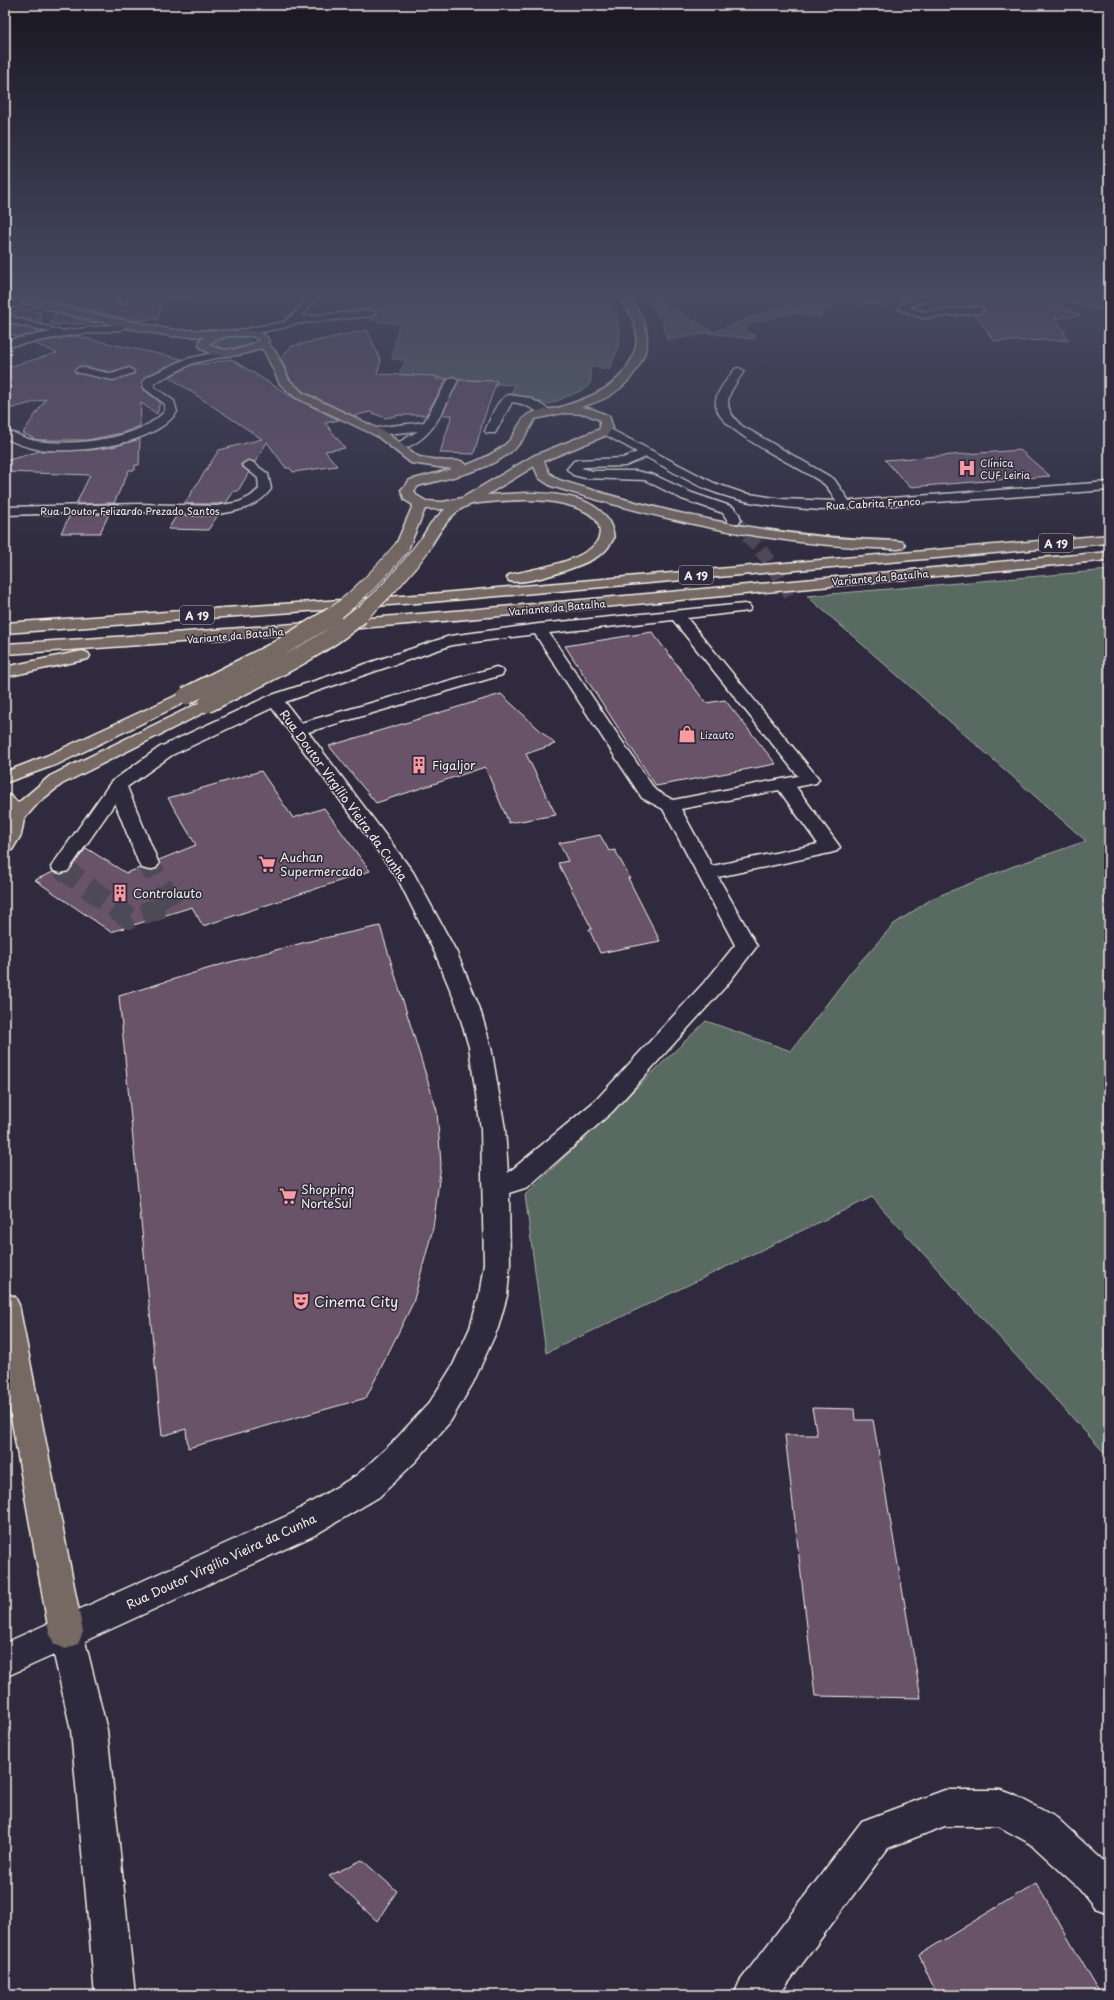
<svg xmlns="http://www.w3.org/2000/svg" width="1114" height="2000" viewBox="0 0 1114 2000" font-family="'Playpen Sans',sans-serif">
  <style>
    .green { fill: #596a62; stroke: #a6aea5 }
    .building { fill: #685369; stroke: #f4f1e8; fill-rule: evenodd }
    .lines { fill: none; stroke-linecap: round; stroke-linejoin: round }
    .minor-tunnel-far1 { stroke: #4d4857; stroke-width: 14; stroke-dasharray: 14 6; stroke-linecap: butt }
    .minor-tunnel { stroke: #4d4857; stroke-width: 22; stroke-dasharray: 22 11; stroke-linecap: butt }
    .minor-casing { stroke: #f4f1e8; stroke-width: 3 }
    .major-casing { stroke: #f4f1e8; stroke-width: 3 }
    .highway-casing { stroke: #f4f1e8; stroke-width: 3 }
    .minor { fill: #2f2a3d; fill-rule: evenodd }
    .major { fill: #766964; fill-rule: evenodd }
    .highway { fill: #766964; fill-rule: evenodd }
    .major-bridge-far1-casing { stroke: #f4f1e8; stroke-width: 16; stroke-linecap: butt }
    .major-bridge-casing { stroke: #f4f1e8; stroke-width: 20; stroke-linecap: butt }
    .major-bridge-far1 { stroke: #766964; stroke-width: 14 }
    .major-bridge { stroke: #766964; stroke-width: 17 }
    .labels { text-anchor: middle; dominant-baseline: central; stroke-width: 3; stroke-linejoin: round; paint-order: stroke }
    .far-poi-label { font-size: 10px; fill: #f4f1e8; stroke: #2f2a3d; text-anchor: start }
    .far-street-label { font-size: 10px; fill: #f4f1e8; stroke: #2f2a3d }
    .shield { fill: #2f2a3d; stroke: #b9b5b5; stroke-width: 1 }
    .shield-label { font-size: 11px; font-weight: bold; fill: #f4f1e8 }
    .poi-label { font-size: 12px; fill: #f4f1e8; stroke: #2f2a3d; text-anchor: start }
    .street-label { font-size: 12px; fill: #f4f1e8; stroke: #2f2a3d }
    .near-poi-label { font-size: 14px; fill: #f4f1e8; stroke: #2f2a3d; text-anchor: start }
  </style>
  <rect width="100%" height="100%" fill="#2f2a3d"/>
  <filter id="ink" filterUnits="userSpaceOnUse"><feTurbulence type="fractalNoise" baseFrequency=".025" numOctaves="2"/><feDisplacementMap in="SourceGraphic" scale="8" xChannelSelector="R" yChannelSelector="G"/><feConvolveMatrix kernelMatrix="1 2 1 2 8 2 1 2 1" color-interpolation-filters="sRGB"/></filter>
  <g filter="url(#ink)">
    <g class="green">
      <path d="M388,294H604C622,324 626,337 609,369L592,367L590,369L591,381L587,388L550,404C545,404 514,395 511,392L516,385L496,384V381C464,380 432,376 399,375L406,360L392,359L399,324L371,320L366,309Z"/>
      <polygon points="644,294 685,294 654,300 714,332 779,308 823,294 911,294 880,305 837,300 819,317 792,312 754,322 745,327 749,333 756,336 752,339 708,333 667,340 662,320"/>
      <polygon points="1074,294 1109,294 1109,311 1092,309 1063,301"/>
      <path d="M234,336L245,337L251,342C242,349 222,351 214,344L222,338Z"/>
      <polygon points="1109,570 1109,1458 872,1197 546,1353 525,1195 706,1021 791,1051 851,972 894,924 933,898 1014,866 1086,841 807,596"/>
    </g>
    <g class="building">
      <polygon points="118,294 116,300 119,304 126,303 131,294 163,294 158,319 134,321 58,303 60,296"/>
      <polygon points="961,294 1028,294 1080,315 1055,319 1066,332 1062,332 1069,340 994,341 976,315 980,314 985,309 979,306 970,306"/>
      <polygon points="25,309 41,313 40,323 7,314"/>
      <polygon points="55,313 84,320 97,323 50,325"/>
      <polygon points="5,323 44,332 17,337 5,332"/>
      <polygon points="367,330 381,361 377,374 437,376 436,379 447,379 426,415 400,415 385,418 370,412 354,416 304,392 290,379 281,358 292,346"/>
      <path d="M75,336L182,359L146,376L142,381L143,389L160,402L157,414L141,403L140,426L122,433L87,440H37L23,433L46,399L5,410V368L57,353L33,343ZM80,366L112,372L130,367L135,372L134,374L113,381L76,373L74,370Z"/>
      <polygon points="231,359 294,398 339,420 325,423 345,448 325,451 337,466 293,472 290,468 286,468 267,442 255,462 248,460 241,464 241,466 249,472 238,491 234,491 226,503 217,504 184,504 219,450 262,439 169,377 194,364 205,364"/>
      <polygon points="459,380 497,381 483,421 474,454 440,453 452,415 442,415"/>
      <polygon points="140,439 139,465 135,465 135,470 129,470 114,503 76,504 90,475 5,472 5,461 40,451 92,450 113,447"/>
      <polygon points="1020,450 1050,476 910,487 885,460"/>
      <polygon points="109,514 100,533 61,533 70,515"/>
      <polygon points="177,515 196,516 218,515 208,530 168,529"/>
      <polygon points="652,632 706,703 725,700 776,764 656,786 565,646"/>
      <polygon points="501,694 555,744 526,754 556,815 509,823 485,767 376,803 329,746"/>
      <polygon points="261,771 293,818 324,808 370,871 203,926 192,907 111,932 35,880 53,872 61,874 68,872 86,848 126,873 140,868 149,871 156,869 160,865 159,860 196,845 168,798"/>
      <polygon points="600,835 609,851 615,850 630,878 628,878 660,941 600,953 589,929 592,929 558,863 568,861 559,843"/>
      <polygon points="380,926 437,1111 441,1164 433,1228 413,1303 366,1398 188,1448 186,1429 162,1436 119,996 223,964 306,942"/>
      <polygon points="812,1408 854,1409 855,1420 873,1420 921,1698 815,1696 785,1435 817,1435"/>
      <polygon points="362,1860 397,1891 377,1921 329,1876"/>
      <polygon points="1036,1883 1101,1995 937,1995 919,1955"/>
    </g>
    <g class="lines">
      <polyline class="minor-tunnel-far1" points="734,520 768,559 794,600"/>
      <polyline class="minor-tunnel" points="61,867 129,918 173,905 149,864"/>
      <g class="minor-casing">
        <g id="minor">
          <polygon points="120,294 130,294 125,302 119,302 117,300"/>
          <path d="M166,294H197C191,299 172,299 166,294Z"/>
          <polygon points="310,294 320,294 301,317 371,310 376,313 371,316 293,324 287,327 240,336 235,333 240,330 284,322 296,312"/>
          <polygon points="930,294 944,294 909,307 923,312 979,307 984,310 979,313 922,318 899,309 901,304"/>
          <polygon points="18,300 21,301 21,305 5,309 5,303"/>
          <polygon points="5,315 62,331 120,324 125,327 120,330 70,335 5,347 5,341 51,332 5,321"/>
          <path d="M231,349L236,352L235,354L193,363L154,383V387L174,401L177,412C153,446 76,454 37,449C26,447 15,443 5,438V430C16,433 26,440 37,441C74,446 139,440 165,411V404L144,388L143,382L147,377L186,359Z"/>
          <polygon points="80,367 112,374 129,368 134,371 133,373 113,380 76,372 75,370"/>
          <path d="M739,368L744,371C729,394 718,404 742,426L834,479L849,501L1109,482V490L821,510C782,507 742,504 706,489C685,480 666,467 646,457L625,466L584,467L581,468L593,471H636L654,475L692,493L733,507L739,514L741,520L739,523H729L723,513L682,499L645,480L585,478L573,475L567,469L574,461L578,460L623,458L637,452L602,433L600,431L602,429L606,427L714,483L743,493L782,499L836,501C833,496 829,488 824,484C802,467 720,433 716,406C714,393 728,379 735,369Z"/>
          <path d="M453,377L458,380C443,409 434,441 399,450L393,446L418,431L375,435L369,431C373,426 415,424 424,422L448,380Z"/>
          <path d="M509,395L530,398L553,412L547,415C534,412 527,403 512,402L495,433H487L485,431C490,420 497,398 509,395Z"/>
          <path d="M248,461L252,462L268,474L271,489C261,503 247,509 230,512C201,518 169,512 139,512C94,512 50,514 5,515V507L139,504L217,506L239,502L251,496L259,489L258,478L242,465Z"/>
          <path d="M744,604L749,605L751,608L749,611L687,618L819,779L816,783L796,787L840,847L837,851L830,853L718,877L757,946L726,986L612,1112L528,1187L509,1193L510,1264L507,1296L498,1328L473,1383L450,1422L415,1462L379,1497L313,1536L85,1641L107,1730L135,1995H95L71,1730L54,1655L5,1677V1643L291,1514L357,1475L393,1442L430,1402L453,1365L470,1328L479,1296L484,1264L481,1129L469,1047L457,1006L435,953L397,877L272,708L172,755L127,787L159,864L156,868L149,870L142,868L139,864L115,803L68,871L61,873L54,871L51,867L111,782L160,747L269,696L450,636L539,624ZM673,620L798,776L673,800L655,790L549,633ZM535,634L642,798L663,809L735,945L710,976L596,1100L508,1173L505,1129L491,1047L479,1006L457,953L413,872L308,732L502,675L504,672L502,669L496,667L490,669L301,723L285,702L452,645ZM779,790L818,844L712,866L681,809Z"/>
          <polygon points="945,1790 1001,1790 1014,1795 1057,1818 1109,1866 1109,1913 1095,1908 1080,1889 1031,1844 998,1826 945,1826 888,1848 779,1995 734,1995 740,1981 862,1821"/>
        </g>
      </g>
      <g class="major-casing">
        <g id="major">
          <path d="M6,294H19L84,312L173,330L254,331L265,335L269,341L267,343L275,351L289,380L303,393L385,432L419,457L445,461H461L467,465C482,459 498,452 509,441C516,434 520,418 529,414C539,409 551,410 561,407C592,397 622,386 634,353C637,345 638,334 635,326C632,314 624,304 617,294H627C633,304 642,314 645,326C653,352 633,381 612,394C603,400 591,404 581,407L592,409L609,416L613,428L607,435L541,462L472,504C451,510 441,530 430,547H420L418,544L431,523L445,509H425L409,547L407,550H397L395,547L413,505L405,500L401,490L410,480L452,469L411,463L377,436L295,397L280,384L265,352L261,348C244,356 212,362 199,345L200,340L206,337C195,336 183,337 172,336C149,333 17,306 6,294ZM229,336H252L259,340C247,350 221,354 209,344L215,340ZM562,413L586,414L600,420V429L533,456L462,498L443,502L426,501L416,495L414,491L418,486C451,477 494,471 518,445C525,438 530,428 535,419Z"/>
          <polygon points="186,691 192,693 194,696 192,699 58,764 5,783 5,772 46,756"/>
          <polygon points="207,699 213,700 215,704 213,708 62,784 39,802 24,819 21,835 12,850 5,852 5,794 11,796 18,803 50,776"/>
          <polygon points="5,1293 15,1297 19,1305 83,1632 78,1644 66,1649 54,1644 49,1632 5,1383"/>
        </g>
      </g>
      <g class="highway-casing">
        <g id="highway">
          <path d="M537,455L543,459L549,473L559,480C675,516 777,538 898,541L903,542L905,545L903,548L898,549C774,546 668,522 551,486L539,478L531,459Z"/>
          <path d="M525,493C558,493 609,496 614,538C611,542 609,547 605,551C592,564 527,586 509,581L507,578L509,575C531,569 609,560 599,526C596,513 576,507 564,504C534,497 501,501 470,504L464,500L470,496Z"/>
          <polygon points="1109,535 1109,543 430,602 5,633 5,623 430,594"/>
          <path d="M1109,552V560C741,594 374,631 5,654V644C374,622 741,585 1109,552Z"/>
          <polygon points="82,651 88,653 90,656 88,659 5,677 5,667"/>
        </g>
      </g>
      <use href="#minor" class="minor"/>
      <use href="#major" class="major"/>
      <use href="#highway" class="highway"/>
      <g class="major-bridge-far1-casing">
        <g id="major-bridge-far1">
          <path d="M332,616C359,595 381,573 402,547"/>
          <path d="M359,616C385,594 405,572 425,544"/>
        </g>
      </g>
      <g class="major-bridge-casing">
        <g id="major-bridge">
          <polyline points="186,696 275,651 334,615"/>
          <path d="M207,704C259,677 315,653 360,615"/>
        </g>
      </g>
      <use href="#major-bridge-far1" class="major-bridge-far1"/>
      <use href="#major-bridge" class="major-bridge"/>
    </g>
  </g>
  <linearGradient id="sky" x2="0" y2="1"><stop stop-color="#1a1722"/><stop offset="0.51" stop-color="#474a62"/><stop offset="1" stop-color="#474a62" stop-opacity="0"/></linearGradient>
  <rect width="1114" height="574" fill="url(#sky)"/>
  <defs>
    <g id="hospital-bare" transform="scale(1.38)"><path d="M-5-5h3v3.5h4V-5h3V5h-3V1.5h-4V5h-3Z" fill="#ff9aa2" stroke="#2f2a3d" stroke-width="2.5" paint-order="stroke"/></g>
    <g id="shop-bare" transform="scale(1.38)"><path d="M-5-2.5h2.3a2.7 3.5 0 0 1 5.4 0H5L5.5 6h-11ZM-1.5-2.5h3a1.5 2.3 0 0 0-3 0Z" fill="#ff9aa2" stroke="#2f2a3d" stroke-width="2.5" paint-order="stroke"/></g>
    <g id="building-bare" transform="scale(1.38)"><path d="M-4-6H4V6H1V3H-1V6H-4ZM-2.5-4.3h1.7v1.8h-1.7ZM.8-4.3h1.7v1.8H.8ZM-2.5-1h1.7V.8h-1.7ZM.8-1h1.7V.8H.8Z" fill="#ff9aa2" stroke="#2f2a3d" stroke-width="2.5" paint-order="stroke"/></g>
    <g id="supermarket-bare" transform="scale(1.38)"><path d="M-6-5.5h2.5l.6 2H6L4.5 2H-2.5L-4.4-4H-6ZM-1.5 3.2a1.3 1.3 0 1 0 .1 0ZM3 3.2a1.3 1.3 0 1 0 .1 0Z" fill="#ff9aa2" stroke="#2f2a3d" stroke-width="2.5" paint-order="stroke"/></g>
    <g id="theatre-bare" transform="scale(1.38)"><path d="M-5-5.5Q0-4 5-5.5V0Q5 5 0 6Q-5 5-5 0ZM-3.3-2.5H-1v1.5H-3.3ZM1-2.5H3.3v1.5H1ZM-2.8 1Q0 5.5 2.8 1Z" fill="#ff9aa2" stroke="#2f2a3d" stroke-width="2.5" paint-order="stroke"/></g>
  </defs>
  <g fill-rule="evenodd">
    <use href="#hospital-bare" x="967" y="468"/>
    <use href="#shop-bare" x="687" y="734"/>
    <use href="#building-bare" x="419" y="765"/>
    <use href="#supermarket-bare" x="267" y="864"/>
    <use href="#building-bare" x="120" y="893"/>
    <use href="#supermarket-bare" x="288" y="1196"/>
    <use href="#theatre-bare" x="301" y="1301"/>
  </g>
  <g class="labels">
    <g class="far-poi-label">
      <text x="980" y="462">Clínica<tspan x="980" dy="12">CUF Leiria</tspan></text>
      <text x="700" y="734">Lizauto</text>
    </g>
    <g class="far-street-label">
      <text transform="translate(873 503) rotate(-3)">Rua Cabrita Franco</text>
      <text x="130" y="510">Rua Doutor Felizardo Prezado Santos</text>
      <text transform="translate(880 577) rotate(-5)">Variante da Batalha</text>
      <text transform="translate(557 607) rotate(-5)">Variante da Batalha</text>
      <text transform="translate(235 635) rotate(-5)">Variante da Batalha</text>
    </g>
    <g class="shield">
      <rect x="1039" y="534" width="34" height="18" rx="3"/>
      <rect x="679" y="566" width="34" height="18" rx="3"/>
      <rect x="180" y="606" width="34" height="18" rx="3"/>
    </g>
    <g class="shield-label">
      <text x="1056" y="543">A 19</text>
      <text x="696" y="575">A 19</text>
      <text x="197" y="615">A 19</text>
    </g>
    <g class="poi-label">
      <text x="432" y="765">Figaljor</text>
      <text x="280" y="857">Auchan<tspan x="280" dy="14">Supermercado</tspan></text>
      <text x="133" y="893">Controlauto</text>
      <text x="301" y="1189">Shopping<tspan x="301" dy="14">NorteSul</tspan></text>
    </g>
    <g class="street-label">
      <text transform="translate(344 795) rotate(54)">Rua Doutor Virgílio Vieira da Cunha</text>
      <text transform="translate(221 1561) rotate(-25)">Rua Doutor Virgílio Vieira da Cunha</text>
    </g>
    <g class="near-poi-label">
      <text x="314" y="1301">Cinema City</text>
    </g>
  </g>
  <rect width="1114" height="2000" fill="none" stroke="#2f2a3d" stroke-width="20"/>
  <rect x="10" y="10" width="1094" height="1980" fill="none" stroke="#f4f1e8" stroke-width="1.5" filter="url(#ink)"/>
</svg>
